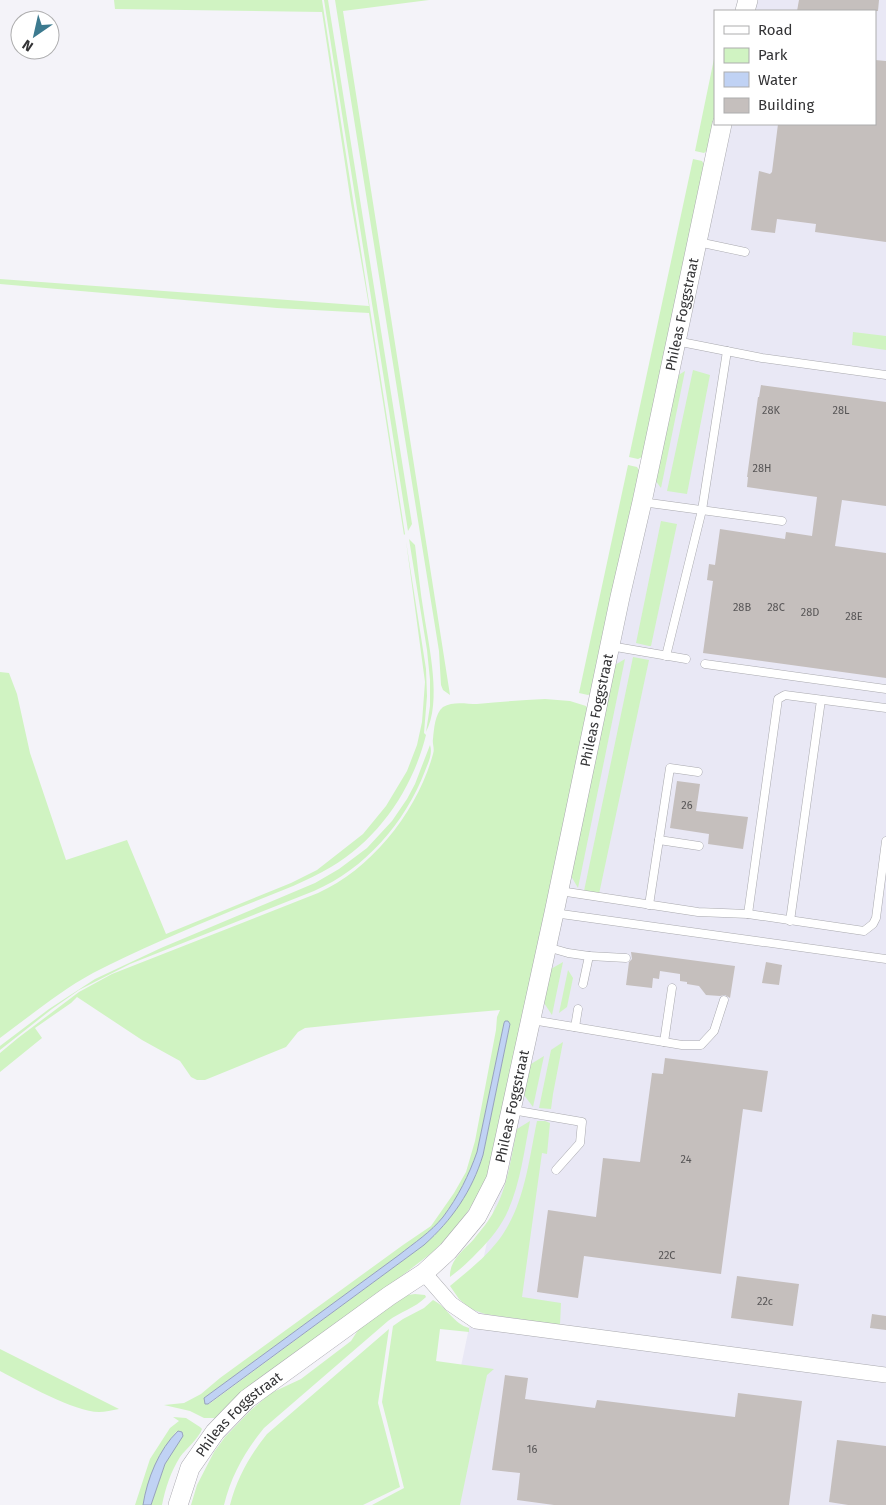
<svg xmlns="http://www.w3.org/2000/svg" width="886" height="1505" viewBox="0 0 886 1505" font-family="'Fira Sans',sans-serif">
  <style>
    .built { fill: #e9e8f5 }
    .green { fill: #d0f3c2; fill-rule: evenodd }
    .water { fill: #c0d2f4; stroke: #96a2bb }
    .building { fill: #c5bfbd }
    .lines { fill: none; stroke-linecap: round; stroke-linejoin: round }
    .service-casing { stroke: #a9a9ae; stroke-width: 9 }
    .minor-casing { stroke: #a9a9ae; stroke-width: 16 }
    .tertiary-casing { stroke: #a9a9ae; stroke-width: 20 }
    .service { stroke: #fff; stroke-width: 8 }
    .minor { stroke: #fff; stroke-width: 15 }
    .tertiary { stroke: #fff; stroke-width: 19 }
    .labels { text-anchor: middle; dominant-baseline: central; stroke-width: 4; stroke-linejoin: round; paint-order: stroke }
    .number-label { font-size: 11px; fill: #585657 }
    .street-label { font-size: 14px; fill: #333335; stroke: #fff }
  </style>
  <rect width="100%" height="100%" fill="#f4f3f9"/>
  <polygon class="built" points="755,0 886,0 886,1505 432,1505 497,1194 728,124 875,124 875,11 752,11"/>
  <g class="green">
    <polygon points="114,0 322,0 405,534 404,535 369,313 277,308 0,284 0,279 369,306 351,203 322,12 115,9"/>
    <polygon points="324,0 328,0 412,524 408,531"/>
    <polygon points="335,0 429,0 343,11 450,695 443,690 441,685 439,651 420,533"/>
    <polygon points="715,54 715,122 709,149 704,153 695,151"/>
    <polygon points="693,159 702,161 705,166 644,456 638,459 629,457"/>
    <polygon points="853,332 886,336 886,350 852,345"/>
    <polygon points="693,370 710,375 687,494 667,491"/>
    <polygon points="685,371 661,488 655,480 677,376"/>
    <polygon points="628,465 637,467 640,472 594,692 588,695 579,693"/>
    <polygon points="661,521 677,524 651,646 649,646 636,643"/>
    <path d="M409,539L415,545C418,568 420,591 424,614C429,647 442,702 426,732L430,706V680L427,650Z"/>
    <path d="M406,541L426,669L427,696L424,733L426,735C413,788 379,839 331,867C301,885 264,897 231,911C185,930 138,950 93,973C60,991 30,1016 0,1038V672L9,673L17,694L30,753L66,860L127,840L166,934L291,883L317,870L363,834L386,806L407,771L417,745L422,722L425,682Z"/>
    <polygon points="633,657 649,660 599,894 584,891"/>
    <polygon points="625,659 578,888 571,876 615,665"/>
    <path d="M545,699L570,701L586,706L589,711L486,1183C471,1208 455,1231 434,1251L217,1418H204L190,1411L164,1405L184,1403L201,1394L220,1378L403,1245L431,1226L454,1193L466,1172L475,1141L496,1030L497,1017L500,1010L383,1020L305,1028L298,1032L286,1047L205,1080H197L191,1077L180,1061L142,1040L77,997L71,1003L35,1028L42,1038L0,1072V1053L18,1038L79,992L112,974L318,893C372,869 418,810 433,754C435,748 432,744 433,739C434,729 435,713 443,707C453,701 466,704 477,704C500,702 522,700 545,699ZM505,1021L510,1024L483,1155C471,1192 453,1219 424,1245L209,1404L204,1398L399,1255C414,1243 431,1232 443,1217C458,1197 469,1175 477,1152L504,1023Z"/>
    <path d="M430,745C433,754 428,763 425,771C405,823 365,869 314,891L130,964L79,990L52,1009L0,1050V1046L49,1009L95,979L161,948L315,883L339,869L367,848L392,821L407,799L415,784Z"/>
    <polygon points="563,962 552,1015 544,1003 551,969"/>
    <polygon points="568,970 573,978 567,1007 559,1013"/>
    <polygon points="563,1042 553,1094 551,1109 539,1108 551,1050"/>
    <polygon points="544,1056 533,1107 524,1095 531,1064"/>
    <path d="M530,1121C524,1152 520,1186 506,1215C498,1231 486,1244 473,1257C466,1264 458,1271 450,1277C449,1260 464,1250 474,1239C481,1230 489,1221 494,1211C508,1186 511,1157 517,1129Z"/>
    <path d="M537,1121H545L550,1123L547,1154L542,1153L522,1297L561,1303L560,1325L485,1314L471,1309L459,1299L450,1286C469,1270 489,1255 503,1234C525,1201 529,1159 537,1121Z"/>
    <path d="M415,1294L425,1295L426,1297C415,1308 400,1312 388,1321L264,1428C245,1451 231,1476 224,1505H191L197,1485L214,1452L225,1437L251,1410L271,1393L301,1379L351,1341L360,1327L373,1317L408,1295Z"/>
    <path d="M433,1300C447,1307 454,1324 469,1328V1332L440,1329L436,1361L494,1369L487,1375L460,1505H372L404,1488L382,1402L393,1326L403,1319L424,1308Z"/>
    <path d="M389,1329L378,1403L400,1487L363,1505H230C237,1478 250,1455 267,1434Z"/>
    <path d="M0,1349L119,1409C112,1410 105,1412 99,1412C75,1412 23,1383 0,1371Z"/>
    <path d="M173,1417L186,1418L200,1427L202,1429C199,1438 186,1449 180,1457C171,1471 165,1489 162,1505H151L165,1464L183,1434L182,1432L178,1431L176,1432C159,1454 147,1478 143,1505H135L150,1459L170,1428L179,1421Z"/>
  </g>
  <g class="water">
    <path d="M505,1021H508L510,1024L483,1155C472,1191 452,1220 424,1245L208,1404H205L204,1398L399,1255C414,1243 431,1232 443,1217C458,1197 469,1175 477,1152L504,1023Z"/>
    <path d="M178,1431L182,1432L183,1436L165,1464L151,1505H143C147,1479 159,1449 178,1431Z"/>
  </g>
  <g class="building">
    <polygon points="799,0 879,0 878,11 797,11"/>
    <polygon points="875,60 886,61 886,242 815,232 816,224 777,219 775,233 751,230 759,171 770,174 772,172 778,124 875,124"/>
    <polygon points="761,385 886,402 886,506 842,500 835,546 886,553 886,678 703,653 713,581 707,580 709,564 715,565 720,529 785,539 786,532 812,536 817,497 747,487 748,477 747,477 758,397 759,397"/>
    <polygon points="677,781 700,784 696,811 748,817 743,849 708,844 709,834 670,828"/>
    <polygon points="631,952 735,966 730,998 725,995 720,996 706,995 699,986 687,984 687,982 680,981 680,974 660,971 659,979 653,978 652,988 626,985 629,962 632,959"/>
    <polygon points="766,962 782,965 779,985 762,983"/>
    <polygon points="665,1058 768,1071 762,1112 743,1109 721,1274 584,1256 578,1298 537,1292 548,1210 596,1217 603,1158 640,1162 652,1073 663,1074"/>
    <polygon points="737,1276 799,1284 793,1326 731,1318"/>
    <polygon points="872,1314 886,1316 886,1330 870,1328"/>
    <polygon points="505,1375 528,1378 525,1399 595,1408 597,1400 735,1417 738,1393 802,1401 789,1505 554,1505 517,1500 520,1473 492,1470"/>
    <polygon points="837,1440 886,1446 886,1505 848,1505 829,1502"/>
  </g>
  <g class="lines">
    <g class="service-casing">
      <g id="service">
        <polyline points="698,242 745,252"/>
        <polyline points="676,341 762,358 886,375"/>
        <polyline points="642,502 782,521"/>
        <polyline points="610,646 686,659"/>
        <polyline points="666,656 702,510 727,351"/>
        <polyline points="705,664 886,689"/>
        <polyline points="659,840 699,846"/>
        <polyline points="560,891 698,912 748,914 864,931 873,924 876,918 886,841"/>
        <polyline points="649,905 670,768 698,772"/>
        <polyline points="554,913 886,959"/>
        <polyline points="748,914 778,699 785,695 886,708"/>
        <polyline points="790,921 821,700"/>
        <polyline points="547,947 568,953 589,956 583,984"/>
        <polyline points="589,956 626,958"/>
        <polyline points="532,1020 664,1042 672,988"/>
        <polyline points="575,1027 578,1009"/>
        <polyline points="664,1042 682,1045 701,1045 714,1031 724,1000"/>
        <polyline points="512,1110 582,1122 580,1143 556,1170"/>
      </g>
    </g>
    <g class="minor-casing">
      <polyline id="minor" points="424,1273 451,1304 476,1321 886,1375"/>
    </g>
    <g class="tertiary-casing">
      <g id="tertiary">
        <polyline points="745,11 748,0"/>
        <path id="s1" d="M178,1505L190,1468L215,1432L247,1399L389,1296L424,1273L448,1251L477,1216L496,1179L554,913L620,597L642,502L722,124"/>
      </g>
    </g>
    <use href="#service" class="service"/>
    <use href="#minor" class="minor"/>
    <use href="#tertiary" class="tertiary"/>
  </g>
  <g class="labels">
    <g class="number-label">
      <text x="771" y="410">28K</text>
      <text x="841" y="410">28L</text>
      <text x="762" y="468">28H</text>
      <text x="742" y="607">28B</text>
      <text x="776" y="607">28C</text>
      <text x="810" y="612">28D</text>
      <text x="854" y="616">28E</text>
      <text x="687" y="805">26</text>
      <text x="686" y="1159">24</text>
      <text x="667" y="1255">22C</text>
      <text x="765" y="1301">22c</text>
      <text x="532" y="1449">16</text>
    </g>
    <g class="street-label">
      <text stroke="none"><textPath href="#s1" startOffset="1350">Phileas Foggstraat</textPath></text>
      <text stroke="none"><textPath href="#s1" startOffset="945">Phileas Foggstraat</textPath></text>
      <text stroke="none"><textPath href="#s1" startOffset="540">Phileas Foggstraat</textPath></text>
      <text stroke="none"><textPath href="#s1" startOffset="112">Phileas Foggstraat</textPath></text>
    </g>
  </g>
  <rect x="714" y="10" width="162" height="115" fill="#ffffff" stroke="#adadae"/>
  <rect x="724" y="26" width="25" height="8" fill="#ffffff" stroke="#adadae"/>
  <text x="758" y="35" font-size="15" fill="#333335">Road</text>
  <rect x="724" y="48" width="25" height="15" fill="#d0f3c2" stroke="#adadae"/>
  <text x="758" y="60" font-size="15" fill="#333335">Park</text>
  <rect x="724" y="72" width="25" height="15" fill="#c0d2f4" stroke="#adadae"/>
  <text x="758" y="85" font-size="15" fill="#333335">Water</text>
  <rect x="724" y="98" width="25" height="15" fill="#c5bfbd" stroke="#adadae"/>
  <text x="758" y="110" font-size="15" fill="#333335">Building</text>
  <g transform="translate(35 35) rotate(214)"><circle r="24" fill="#ffffff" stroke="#adadae"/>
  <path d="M0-4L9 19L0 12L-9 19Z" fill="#3c7a8f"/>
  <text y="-8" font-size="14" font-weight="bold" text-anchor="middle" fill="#333335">N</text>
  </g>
</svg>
